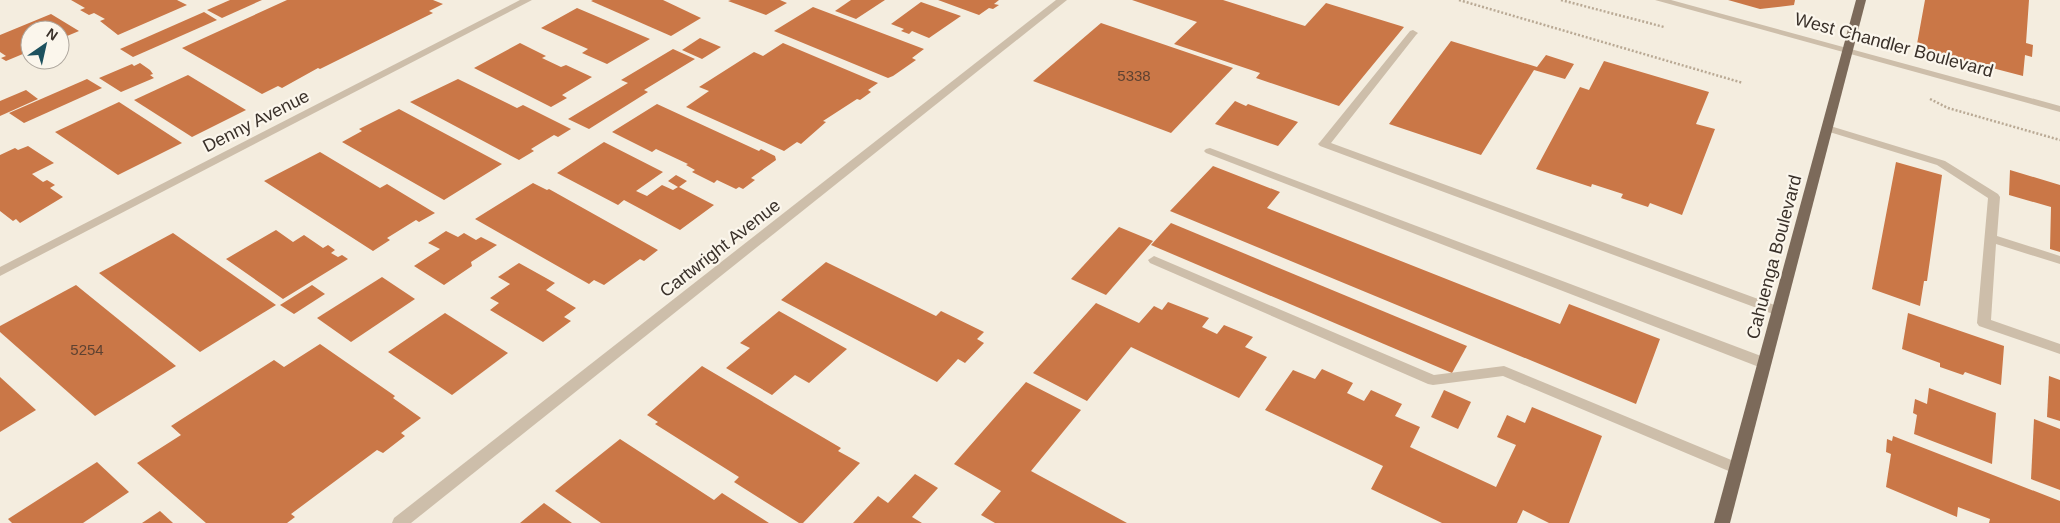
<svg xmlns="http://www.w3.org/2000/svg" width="2060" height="523" viewBox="0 0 2060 523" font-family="Helvetica,sans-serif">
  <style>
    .building { fill: #ca7747 }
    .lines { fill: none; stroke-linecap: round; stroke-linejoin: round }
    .path { stroke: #b9a994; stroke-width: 2.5; stroke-dasharray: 2 2; stroke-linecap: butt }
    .minor { fill: #cdbeaa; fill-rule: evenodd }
    .major { fill: #7c6a5a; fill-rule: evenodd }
    .labels { text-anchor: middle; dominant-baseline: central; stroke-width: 4.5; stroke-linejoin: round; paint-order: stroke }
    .number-label { font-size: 15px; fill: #5e4231 }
    .street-label { font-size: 18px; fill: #3a312a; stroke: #fbf6ec }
  </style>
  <rect width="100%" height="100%" fill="#f4eddf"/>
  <g class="building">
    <polygon points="71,0 177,0 187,5 118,35 100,21 105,19 94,13 89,15 80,10 85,8"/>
    <polygon points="230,0 262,0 222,18 207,10"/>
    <polygon points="287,0 433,0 443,4 429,11 433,13 320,69 318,68 282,88 278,86 262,94 182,48"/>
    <polygon points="593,0 663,0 701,18 671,36 591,1"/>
    <polygon points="731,0 780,0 787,3 766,15 728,1"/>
    <polygon points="851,0 885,0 856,19 835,11"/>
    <polygon points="938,0 999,0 994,4 999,5 993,9 989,8 979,15"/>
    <polygon points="1132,0 1223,0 1305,26 1326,3 1404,27 1339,106 1256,78 1260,73 1174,44 1197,22"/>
    <polygon points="1728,0 1795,0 1794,5 1760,9"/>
    <polygon points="1925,0 2029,0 2026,43 2033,45 2032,57 2025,55 2023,76 1927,51 1917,44"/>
    <polygon points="921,2 961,16 929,38 912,31 909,34 901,31 904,29 891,24"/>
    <polygon points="813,7 924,49 912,58 916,60 893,76 888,78 774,31"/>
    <polygon points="577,8 650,39 607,64 582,53 588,49 541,28"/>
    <polygon points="204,12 217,20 133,57 120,49"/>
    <polygon points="51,14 79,31 60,39 60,30 30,30 30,51 6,61 1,58 6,56 0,52 0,35"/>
    <polygon points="1101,23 1233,68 1171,133 1033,81"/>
    <polygon points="700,38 721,47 702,59 682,50"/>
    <polygon points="1451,41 1537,67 1546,55 1574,64 1565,79 1534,70 1481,155 1389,124"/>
    <polygon points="520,43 546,56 542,58 561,67 566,65 592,77 562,95 567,98 551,107 474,68"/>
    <polygon points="783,43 878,83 868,90 871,92 860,100 857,99 823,121 826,122 801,144 797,142 784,151 686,107 709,91 699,87 754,52 763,56"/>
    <polygon points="673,49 695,59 644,90 648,92 589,129 568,119 628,83 621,80"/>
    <polygon points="1604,61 1709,92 1696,124 1715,129 1682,215 1650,203 1648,207 1621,198 1623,194 1592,184 1591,187 1536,169 1580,87 1589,90"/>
    <polygon points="140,63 150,70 153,74 150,75 154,78 121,92 99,78 132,64 134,66"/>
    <polygon points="188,75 246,110 192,137 134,100"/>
    <polygon points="87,79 102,88 24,123 9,113"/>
    <polygon points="458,79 517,108 523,105 571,129 558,137 554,135 531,149 534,151 519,160 410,102"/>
    <polygon points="26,90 38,99 0,116 0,101"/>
    <polygon points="1235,101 1246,106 1248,104 1298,122 1278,146 1215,124"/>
    <polygon points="119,102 182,143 118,175 55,132"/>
    <polygon points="657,104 759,151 761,149 775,156 776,160 751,178 755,180 743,189 739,187 736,189 717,180 714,183 692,172 695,170 686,165 688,164 656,149 652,152 612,132"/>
    <polygon points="399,109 502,164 444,200 342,142 362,131 359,129"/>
    <polygon points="604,142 663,172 636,191 647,196 662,185 673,190 678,187 668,181 676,175 687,181 679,187 714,205 680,230 624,200 618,205 557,173"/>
    <polygon points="28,146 54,163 32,174 43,182 47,180 55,185 50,188 63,197 20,223 16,219 13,221 0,211 0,155 15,148 18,150"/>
    <polygon points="320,152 380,188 387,184 435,213 419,222 416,220 387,238 390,240 373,251 264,181"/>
    <polygon points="1896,162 1942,175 1927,281 1924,281 1920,306 1872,289"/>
    <polygon points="1213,166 1280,192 1267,208 1560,324 1569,304 1660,339 1636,404 1170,211"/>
    <polygon points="2010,170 2060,185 2060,252 2050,249 2051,207 2009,195"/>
    <polygon points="533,183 547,190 549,189 658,250 644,261 640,259 604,285 594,280 589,284 475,219"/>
    <polygon points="1171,223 1467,346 1452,373 1151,245"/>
    <polygon points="1119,227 1153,241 1106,295 1071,279"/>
    <polygon points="276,230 293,242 304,235 323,248 328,245 335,250 331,253 338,257 342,255 348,259 283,299 226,259"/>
    <polygon points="446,231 458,237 464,233 476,240 481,237 497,245 471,262 472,266 444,285 414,266 440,249 428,243"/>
    <polygon points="173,233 276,305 200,352 99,273"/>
    <polygon points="826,262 936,316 941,311 984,332 977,339 984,343 965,363 958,359 937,382 781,300"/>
    <polygon points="519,263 555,283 546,290 576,308 564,317 571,321 543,342 490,310 499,303 490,298 510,284 498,277"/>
    <polygon points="382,277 415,299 351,342 317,318"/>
    <polygon points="76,285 176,366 95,416 0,332 0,326"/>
    <polygon points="312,285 325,294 294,314 280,305"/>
    <polygon points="1168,302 1209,318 1202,327 1217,334 1224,325 1253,337 1245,347 1267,357 1239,398 1131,347 1087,401 1033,373 1096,303 1139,323 1154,306 1162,310"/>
    <polygon points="779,311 847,349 809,383 795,375 772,395 726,368 750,348 740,343"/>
    <polygon points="445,313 508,353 452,395 388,352"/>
    <polygon points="1908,313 2004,346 2001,385 1965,372 1963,375 1940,367 1940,363 1902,349"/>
    <polygon points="320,344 395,396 393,398 421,418 401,433 405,436 383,453 377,450 291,514 295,517 287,523 206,523 137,463 181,435 171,426 274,360 284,367"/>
    <polygon points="702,366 841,448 838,451 860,463 803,523 799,523 734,482 739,477 655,424 658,422 647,415"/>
    <polygon points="1322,369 1353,383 1347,393 1364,401 1371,390 1402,404 1395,416 1420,427 1410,447 1496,487 1516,445 1497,437 1507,415 1525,423 1532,407 1602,436 1569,523 1549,523 1523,510 1517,523 1442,523 1371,489 1383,466 1265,410 1293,370 1315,379"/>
    <polygon points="2049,376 2060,380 2060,421 2047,417"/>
    <polygon points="0,377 36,410 0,432"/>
    <polygon points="1026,382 1081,410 1031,471 1127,523 995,523 981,515 1001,491 954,464"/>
    <polygon points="1929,388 1996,413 1992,464 1914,434 1917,415 1913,413 1915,399 1927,404"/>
    <polygon points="1444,390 1471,402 1458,429 1431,417"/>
    <polygon points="2034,419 2060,429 2060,490 2031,479"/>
    <polygon points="1893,436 2060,501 2060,523 1989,523 1990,519 1958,507 1957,517 1886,487 1891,454 1886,452 1887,439 1892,441"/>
    <polygon points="620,439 714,500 722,493 769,523 601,523 555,491"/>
    <polygon points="97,462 129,492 83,523 12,523 8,519"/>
    <polygon points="915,474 938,488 912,517 922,523 853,523 878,496 888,503"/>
    <polygon points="544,503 572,523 520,523"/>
    <polygon points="160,511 173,523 142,523"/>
  </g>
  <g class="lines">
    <g class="path">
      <polyline points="1459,0 1743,83"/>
      <polyline points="1561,0 1664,27"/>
      <polyline points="1930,99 1948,108 2060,140"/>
    </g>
    <g class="minor">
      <polygon points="520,0 532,0 0,276 0,267"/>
      <polygon points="1056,0 1067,0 411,523 392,523 394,518"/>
      <polygon points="1655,0 1671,0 2060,106 2060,112"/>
      <polygon points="1413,30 1418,33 1416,35 1331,143 1783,308 1785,311 1783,314 1773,314 1320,146 1318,144 1320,142 1410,31"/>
      <polygon points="1827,125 1945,161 1998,194 2000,197 1997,236 2060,256 2060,264 1996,244 1991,320 2060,344 2060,354 1979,326 1977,323 1988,198 1937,165 1823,130 1822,128"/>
      <polygon points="1210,148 1769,359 1771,363 1769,367 1759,367 1206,153 1204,151 1206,149"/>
      <polygon points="1154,256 1434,375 1504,366 1741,464 1743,468 1741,472 1736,474 1731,472 1503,376 1433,385 1428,384 1150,263 1148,260"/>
    </g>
    <polygon class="major" points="1856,0 1866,0 1730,523 1714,523"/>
  </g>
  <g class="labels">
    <g class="number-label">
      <text x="1134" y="75">5338</text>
      <text x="87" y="349">5254</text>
    </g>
    <g class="street-label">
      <text transform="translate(1894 45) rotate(15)">West Chandler Boulevard</text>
      <text transform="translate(256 121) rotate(-27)">Denny Avenue</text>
      <text transform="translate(720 248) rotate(-38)">Cartwright Avenue</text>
      <text transform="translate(1774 257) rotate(-75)">Cahuenga Boulevard</text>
    </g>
  </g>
  <g transform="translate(45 45) rotate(34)"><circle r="24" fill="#fbf6ec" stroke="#aea79e"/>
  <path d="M0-4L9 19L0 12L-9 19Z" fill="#1d515e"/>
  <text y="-8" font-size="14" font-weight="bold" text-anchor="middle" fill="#3a312a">N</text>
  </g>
</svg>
